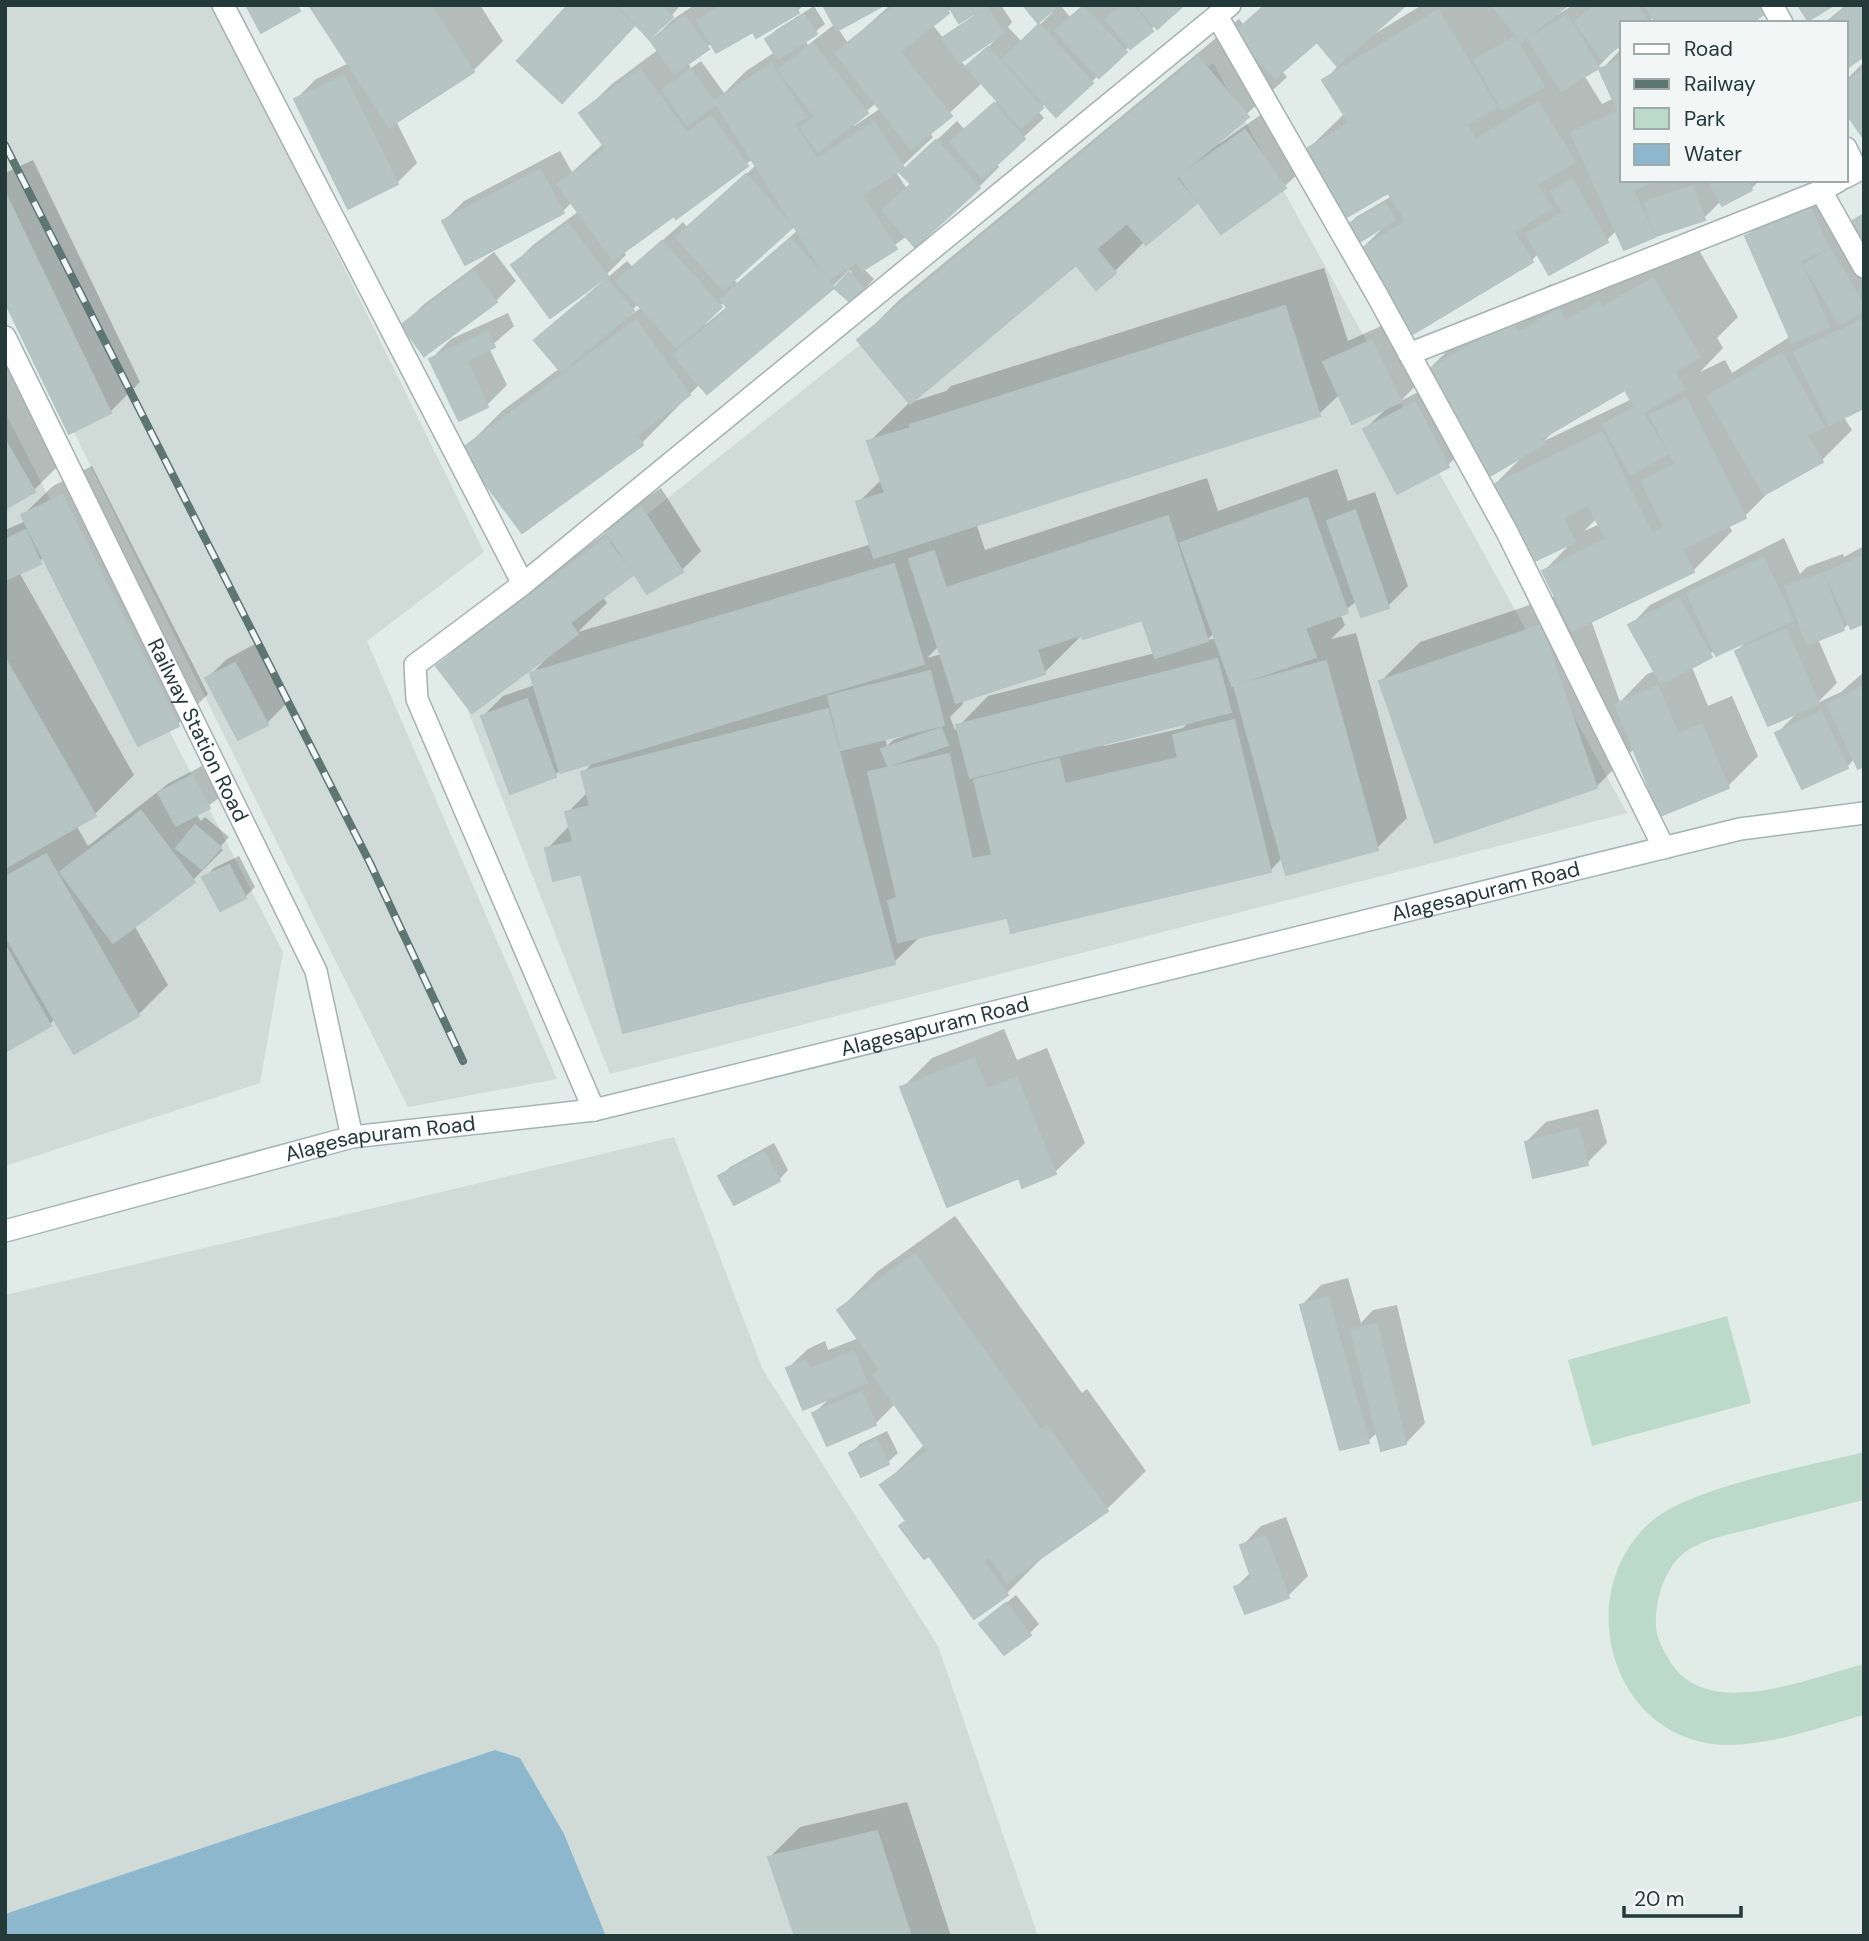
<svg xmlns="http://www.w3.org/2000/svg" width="1869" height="1941" viewBox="0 0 1869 1941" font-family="'DM Sans',sans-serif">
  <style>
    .built { fill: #d0dad7 }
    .green { fill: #bcdaca }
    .water { fill: #8db7cc }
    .shadow { fill: #0003; fill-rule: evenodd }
    .building { fill: #b7c5c2; stroke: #b4c4c0; stroke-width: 2 }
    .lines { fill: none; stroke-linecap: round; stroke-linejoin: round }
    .minor-casing { stroke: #a4b2b0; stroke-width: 24 }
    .tertiary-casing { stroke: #a4b2b0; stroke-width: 24 }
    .secondary-casing { stroke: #a1b6b2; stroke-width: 24 }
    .minor { stroke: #fff; stroke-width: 21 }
    .tertiary { stroke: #fff; stroke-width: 21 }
    .secondary { stroke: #fff; stroke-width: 21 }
    .rail-casing { stroke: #5d7674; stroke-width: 8 }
    .rail { stroke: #f2f7f6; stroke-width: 5; stroke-dasharray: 16; stroke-linecap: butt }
    .labels { text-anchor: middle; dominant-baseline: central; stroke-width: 5; stroke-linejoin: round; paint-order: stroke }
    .street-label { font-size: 21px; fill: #233a38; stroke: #f2f7f6 }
  </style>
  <rect width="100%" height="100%" fill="#e1ebe8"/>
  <g class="built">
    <polygon points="5,5 215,5 484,552 367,641 557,1079 408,1107 5,293"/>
    <polygon points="1213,63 1627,813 610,1074 452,670"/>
    <polygon points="5,412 283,952 260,1083 5,1166"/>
    <polygon points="674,1137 763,1370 938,1646 1038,1936 606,1936 564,1834 520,1758 495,1750 5,1914 5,1295"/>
  </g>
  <g class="green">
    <polygon points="1727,1316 1751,1403 1592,1446 1568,1360"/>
    <path d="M1864,1452V1500C1828,1509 1792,1518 1755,1528C1732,1534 1705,1538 1685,1552C1666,1567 1657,1594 1656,1618C1655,1634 1660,1645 1668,1658C1704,1724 1808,1678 1864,1664V1715C1819,1727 1759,1750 1713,1744C1606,1730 1573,1587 1653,1520C1694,1486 1809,1466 1864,1452Z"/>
  </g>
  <polygon class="water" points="495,1750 520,1758 564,1834 606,1936 5,1936 5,1914"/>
  <g class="shadow">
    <polygon points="311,5 480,5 503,41 473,71 396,121 417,163 397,183 296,99 316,79 349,63"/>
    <polygon points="571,5 681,5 671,16 636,23 582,81"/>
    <path d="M694,5H804L797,11L712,43L687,62L691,68L701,61L724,93L746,71L775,52L767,39L776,30L814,6L825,24L805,40L808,45L835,24L848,43L890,5H1001L1012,22L1008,27L1022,42L1053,12L1025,5H1060L1071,18L1084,5H1181L1130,46L1056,115L1046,103L1038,111L1044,118L996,163L999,167L979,187L915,244L907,236L863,268L874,279L852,302L837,288L852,272L849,270L832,287L700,384L642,443L522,531L463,450L502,411L560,368L537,340L557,321L627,261L633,267L683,222L688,228L756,165L753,159L623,250L626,255L606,275L513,265L533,245L579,211L572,202L563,211L444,221L464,201L560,151L572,172L604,143L582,113L612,84L659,49L652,40L672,20ZM952,8L975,15L944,39L932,24ZM997,36L998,37L967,68L960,60ZM982,83L998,100L965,130L957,121L923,153L912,183L907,189L896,172L933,137L929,132ZM876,103L881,108L854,126L852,124ZM794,223L798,230L737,283L733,278ZM724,302L728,306L706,324L704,321ZM639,303L642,307L628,317L627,316Z"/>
    <polygon points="1264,5 1403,5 1371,36 1422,5 1566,5 1555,13 1557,15 1573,5 1772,5 1654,16 1648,23 1622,23 1622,42 1598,67 1584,75 1602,104 1614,98 1601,70 1622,48 1622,180 1760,180 1751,189 1721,201 1704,218 1654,235 1617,230 1606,241 1539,253 1531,261 1358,252 1386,225 1347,226 1356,217 1392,196 1389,191 1308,149 1345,113 1325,80 1339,65 1317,39 1281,70 1287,77 1217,141 1219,144 1266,111 1305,167 1285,186 1221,231 1198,200 1145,241 1115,271 1076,263 859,340 898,301 1239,19 1244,25"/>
    <polygon points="1846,5 1864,5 1864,53 1846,23 1824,23"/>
    <polygon points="1864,62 1864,136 1846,110 1846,80"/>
    <polygon points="33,160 140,382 110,412 5,298 5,173"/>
    <path d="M1830,188L1864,253V406L1843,416L1852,430L1822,460L1774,487L1745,516L1728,524L1732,531L1693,571L1591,620L1620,702L1647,674L1656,671L1631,625L1650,605L1784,538L1800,574L1807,567L1843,554L1844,557L1864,546V621L1850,623L1843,629L1818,639L1837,683L1817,703L1841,692L1864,672V764L1855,758L1847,767L1777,733L1799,711L1737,651L1750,638L1716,650L1691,665L1708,706L1732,696L1758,756L1728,786L1661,814L1635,748L1596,787L1381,681L1420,642L1556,596L1544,571L1573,541L1490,489L1523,456L1466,447L1448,465L1398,492L1365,429L1388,407L1340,394L1319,414L976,523L985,550L1207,478L1218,511L1337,469L1348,501L1375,492L1408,586L1388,606L1357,601L1340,614L1345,625L1331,639L1356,633L1407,818L1377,848L1283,857L1270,871L1008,914L922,935L894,962L583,872L547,849L570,825L567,813L588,792L583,773L595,760L561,769L555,775L483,716L503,696L535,685L532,673L547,658L438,666L468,636L608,531L627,511L661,488L701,551L682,570L634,572L602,596L607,603L578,632L872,544L858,503L882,479L869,442L909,403L946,391L951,386L1324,268L1348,341L1392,321L1420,381L1401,401L1431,385L1425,373L1464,334L1551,284L1557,295L1693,240L1738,317L1717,338L1723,348L1700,372L1725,360L1732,373L1791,336L1747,236L1767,216ZM1626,388L1632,399L1544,441L1557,428ZM1597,518L1600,524L1584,531ZM1144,618L1155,653L988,696L955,730L950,717L963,704L962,700L1044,673L1083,634ZM1215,632L1218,638L1207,640ZM939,646L942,654L927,658ZM1190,720L1183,728L1104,746L1103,743ZM909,732L910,734L893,740L887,746L885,737Z"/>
    <polygon points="494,252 516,281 496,301 424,354 403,325 423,305"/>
    <polygon points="508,313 514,326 489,348 507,385 487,405 431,359 451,339"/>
    <polygon points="5,334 73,451 34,490 5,507"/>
    <polygon points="92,466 208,694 178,724 139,744 45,557 19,572 134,775 95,814 76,825 88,846 169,783 202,766 219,798 196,814 201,821 205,817 229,837 220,847 223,850 193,880 134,925 168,985 138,1015 56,1018 50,1024 5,944 5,530 26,521 23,515 53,486"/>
    <polygon points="255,644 287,703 267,723 239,737 207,678 227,659"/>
    <polygon points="239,856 255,887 245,897 205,878 214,868"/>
    <polygon points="1004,1029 1017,1060 1047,1048 1085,1143 1055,1172 902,1088 932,1058"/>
    <polygon points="1598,1109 1607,1143 1587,1163 1526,1142 1546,1122"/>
    <polygon points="774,1143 788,1170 779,1180 721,1176 730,1167"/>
    <polygon points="955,1216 1082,1393 1087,1389 1146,1471 1106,1510 1046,1554 1007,1593 883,1485 925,1444 896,1403 875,1424 814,1413 832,1396 788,1368 808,1349 825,1341 828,1350 859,1338 839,1310 878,1271"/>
    <polygon points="1348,1278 1361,1323 1373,1310 1397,1305 1425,1423 1406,1443 1378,1432 1368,1441 1302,1305 1321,1285"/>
    <polygon points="887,1431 898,1453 888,1462 862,1475 851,1453 860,1444"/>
    <polygon points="1286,1517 1308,1576 1288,1596 1236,1587 1251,1572 1242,1546 1261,1526"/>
    <polygon points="1016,1595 1039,1624 1030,1633 991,1615"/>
    <polygon points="907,1802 951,1936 797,1936 770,1857 800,1827"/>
  </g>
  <g class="building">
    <polygon points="246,5 297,5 300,11 261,33"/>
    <polygon points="309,5 431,5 474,72 389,127"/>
    <polygon points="568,5 612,5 634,26 562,103 517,61"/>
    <polygon points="617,5 662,5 673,17 649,39"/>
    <polygon points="722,5 794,5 799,13 756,38 753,32 716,53 697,20"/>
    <polygon points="823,5 884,5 837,31"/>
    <polygon points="895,5 942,5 949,13 900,52 952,116 911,149 835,53"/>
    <polygon points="948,5 988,5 959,23"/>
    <polygon points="1023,5 1059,5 1038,23"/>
    <polygon points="1123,5 1132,5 1153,31 1130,49 1105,19"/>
    <polygon points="1144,5 1184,5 1157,29 1140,9"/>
    <polygon points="1265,5 1406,5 1337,66 1317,42 1275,78 1234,33"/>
    <polygon points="1492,5 1568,5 1521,42"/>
    <polygon points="1596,5 1636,5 1649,23 1622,23 1622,44 1602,59 1574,22"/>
    <polygon points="1645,5 1762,5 1767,12 1751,23 1656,23"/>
    <polygon points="1798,5 1834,5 1808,21"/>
    <polygon points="1849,5 1864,7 1864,56 1846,69 1846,23 1827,23"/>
    <polygon points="1083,6 1127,52 1099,78 1055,31"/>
    <polygon points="987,8 1004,33 959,63 942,38"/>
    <polygon points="1438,10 1497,107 1467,125 1476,139 1538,102 1575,162 1537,185 1552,208 1514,232 1533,262 1408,337 1356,252 1406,221 1388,193 1347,217 1306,149 1349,123 1322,80"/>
    <polygon points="804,14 817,34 778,59 765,39"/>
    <polygon points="1567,15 1599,68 1561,91 1528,39"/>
    <polygon points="685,16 709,49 674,74 650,40"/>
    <polygon points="1039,24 1093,83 1056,117 1003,59"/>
    <polygon points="1515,37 1544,87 1502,110 1474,60"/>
    <polygon points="813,43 868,113 818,152 800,128 815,117 778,70"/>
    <polygon points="988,47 1043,108 1021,128 966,66"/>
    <polygon points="1198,57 1249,117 1176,178 1197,203 1146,245 1127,223 1096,249 1116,273 1096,290 1076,265 910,404 857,340"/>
    <polygon points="1622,59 1622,180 1655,180 1633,190 1655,237 1624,250 1571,133 1618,111 1599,69"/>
    <polygon points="771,64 806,117 794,124 817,159 874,122 904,168 862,195 897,249 862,271 856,262 828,280 714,101"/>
    <polygon points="640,69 687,133 711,116 748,166 676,219 674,216 613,260 557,184 606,149 579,113"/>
    <polygon points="691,69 716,104 687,125 662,90"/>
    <polygon points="1864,70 1864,139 1846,113 1846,82"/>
    <polygon points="344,75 398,184 348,209 294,99"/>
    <polygon points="994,103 1025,139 982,178 950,142"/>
    <polygon points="1245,130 1286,188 1221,234 1179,176"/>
    <polygon points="936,140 980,188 915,247 882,210 911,184 900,173"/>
    <polygon points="540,169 564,213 465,265 442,221"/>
    <polygon points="746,174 793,227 723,290 676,237"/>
    <polygon points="1572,179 1608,242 1549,275 1526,234 1563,213 1550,192"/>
    <polygon points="1717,180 1747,180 1752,190 1722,206 1710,184"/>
    <polygon points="1693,186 1705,220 1656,236 1644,202"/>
    <polygon points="5,193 111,413 69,434 5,302"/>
    <polygon points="1385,203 1395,220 1356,244 1345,226"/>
    <polygon points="1810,207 1829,248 1800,261 1829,327 1792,343 1745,236"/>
    <polygon points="1864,214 1864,242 1852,221"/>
    <polygon points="568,223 608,276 550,318 511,265"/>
    <polygon points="791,238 834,288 707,394 673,355 728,309 720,299"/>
    <polygon points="662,241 722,307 677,348 616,281"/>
    <polygon points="1830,249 1864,305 1864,310 1840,325 1804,265"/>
    <polygon points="474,271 497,302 424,356 401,325"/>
    <polygon points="849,272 866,290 852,304 834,288"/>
    <polygon points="1653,278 1700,357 1675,372 1685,389 1643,413 1668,454 1631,475 1603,425 1635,407 1625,390 1541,439 1544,444 1483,480 1422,373 1511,322 1518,333 1559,309 1565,321 1599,302 1602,307"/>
    <polygon points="607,279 634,311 561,372 534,340"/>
    <polygon points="1285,306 1320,416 874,558 856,502 885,493 867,441 911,428 910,425"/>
    <polygon points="1864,319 1864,408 1829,425 1794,352"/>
    <polygon points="636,320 690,395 637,435 643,445 522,533 460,450"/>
    <polygon points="488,331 495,347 467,361 488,407 459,421 429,359"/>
    <polygon points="1372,340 1401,402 1352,424 1323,362"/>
    <polygon points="1782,353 1824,427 1807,435 1823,462 1764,495 1707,396"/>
    <polygon points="1686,398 1746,518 1682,549 1694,572 1572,631 1542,571 1606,539 1588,505 1563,518 1575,542 1526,565 1487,488 1602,432 1652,533 1664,527 1641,481 1675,464 1650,415"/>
    <polygon points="1415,402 1449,467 1397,494 1363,429"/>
    <polygon points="5,440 35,492 5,509"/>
    <polygon points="62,495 179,726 138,746 21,515"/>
    <polygon points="1307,498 1348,613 1305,628 1316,657 1232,686 1180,543"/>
    <polygon points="641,507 683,572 647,594 605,530"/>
    <polygon points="1355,510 1389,608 1361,617 1327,521"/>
    <polygon points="1168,516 1208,641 1155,658 1142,620 1083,639 1081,635 1037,649 1045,674 956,703 909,559 934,551 946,588"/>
    <polygon points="26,530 41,564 5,580 5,540"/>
    <polygon points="606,538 633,575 570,623 578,634 472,713 436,666"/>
    <polygon points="1864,555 1864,623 1851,629 1825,573"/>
    <polygon points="1763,557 1793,620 1716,656 1687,593"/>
    <polygon points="894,564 924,664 560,773 530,673"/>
    <polygon points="1823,573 1844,630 1807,645 1785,586"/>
    <polygon points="1679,598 1712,657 1661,684 1628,625"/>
    <polygon points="1541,625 1597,788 1435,843 1379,681"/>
    <polygon points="1786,629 1819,704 1768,726 1735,651"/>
    <polygon points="5,658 96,816 5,868"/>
    <polygon points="1217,659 1231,712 970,778 956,725"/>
    <polygon points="1326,661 1378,850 1286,875 1234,686"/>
    <polygon points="235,663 268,725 238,740 205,678"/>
    <polygon points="930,671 944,725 841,750 828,696"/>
    <polygon points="1658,686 1678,734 1702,724 1729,788 1660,816 1615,704"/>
    <polygon points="1864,686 1864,766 1858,769 1827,704"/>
    <polygon points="527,699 556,777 510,794 481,716"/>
    <polygon points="828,709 895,964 623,1033 581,874 553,881 545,848 573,842 565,812 590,806 581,772"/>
    <polygon points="1821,711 1848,768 1802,789 1775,733"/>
    <polygon points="1234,720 1271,872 1011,933 974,780 1059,759 1065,784 1178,758 1173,735"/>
    <polygon points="941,728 948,745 888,766 881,749"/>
    <polygon points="949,754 972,859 992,855 1006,918 898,942 888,901 897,898 868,772"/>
    <polygon points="192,775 210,808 176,826 158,793"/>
    <polygon points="141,811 195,882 113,943 60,872"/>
    <polygon points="195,825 221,847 202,869 176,848"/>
    <polygon points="46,854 139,1016 74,1054 5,935 5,877"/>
    <polygon points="229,865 246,898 220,911 202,877"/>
    <polygon points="5,947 51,1026 5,1052"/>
    <polygon points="974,1058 987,1089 1017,1077 1056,1174 1022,1188 1019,1178 947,1207 900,1087"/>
    <polygon points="1579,1128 1588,1165 1533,1178 1525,1142"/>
    <polygon points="764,1152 780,1181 734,1205 718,1176"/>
    <polygon points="915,1254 1042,1431 1047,1426 1108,1511 1007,1582 990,1557 983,1561 1008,1595 974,1619 929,1556 924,1559 899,1526 906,1521 880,1485 928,1451 873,1375 880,1370 837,1310"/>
    <polygon points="1328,1297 1369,1443 1340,1450 1300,1305"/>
    <polygon points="1377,1324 1406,1444 1381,1451 1351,1330"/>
    <polygon points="854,1351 867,1383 803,1410 786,1368 806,1360 809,1369"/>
    <polygon points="862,1392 876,1425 827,1446 812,1413"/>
    <polygon points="877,1439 889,1464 861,1477 849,1453"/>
    <polygon points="1266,1536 1289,1598 1245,1614 1234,1587 1252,1580 1240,1545"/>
    <polygon points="1006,1603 1031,1635 1004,1655 979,1624"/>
    <polygon points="877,1831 911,1936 795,1936 768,1857"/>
  </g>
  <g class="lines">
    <g class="minor-casing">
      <g id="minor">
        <polyline points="1772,5 1782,23"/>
        <polyline points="1217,16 1377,295 1507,532 1664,848"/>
        <polyline points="1846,148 1857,171 1846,177"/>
        <polyline points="1840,180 1821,191 1864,267"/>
        <polyline points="1409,354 1821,191"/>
        <polyline points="523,584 1230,5"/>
      </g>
    </g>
    <g class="tertiary-casing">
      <g id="tertiary">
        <polyline points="223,5 523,584 415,665 417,699 594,1110"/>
        <path id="s1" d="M5,337L316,971L352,1137"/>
      </g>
    </g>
    <g class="secondary-casing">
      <g id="secondary">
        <path id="s2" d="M5,1231L352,1137L594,1110L1740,829L1864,813"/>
      </g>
    </g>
    <use href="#minor" class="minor"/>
    <use href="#tertiary" class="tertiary"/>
    <use href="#secondary" class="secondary"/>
    <g class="rail-casing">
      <polyline id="rail" points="5,145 370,863 463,1061"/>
    </g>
    <use href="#rail" class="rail"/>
  </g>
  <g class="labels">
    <g class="street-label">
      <text stroke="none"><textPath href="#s1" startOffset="438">Railway Station Road</textPath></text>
      <text stroke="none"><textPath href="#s2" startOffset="1521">Alagesapuram Road</textPath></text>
      <text stroke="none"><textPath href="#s2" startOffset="954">Alagesapuram Road</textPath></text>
      <text stroke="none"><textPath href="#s2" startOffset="387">Alagesapuram Road</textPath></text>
    </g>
  </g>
  <rect width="1869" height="1941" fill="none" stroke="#233a38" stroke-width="14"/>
  <rect x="1620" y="21" width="228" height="161" fill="#f2f7f6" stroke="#9fabaa" stroke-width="2"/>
  <rect x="1634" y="44" width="35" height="10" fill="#ffffff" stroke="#9fabaa" stroke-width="2"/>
  <text x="1684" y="56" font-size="21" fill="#233a38">Road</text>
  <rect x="1634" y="79" width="35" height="10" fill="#5d7674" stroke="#9fabaa" stroke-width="2"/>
  <text x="1684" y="91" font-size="21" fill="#233a38">Railway</text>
  <rect x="1634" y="108" width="35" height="21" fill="#bcdaca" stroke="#9fabaa" stroke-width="2"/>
  <text x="1684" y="126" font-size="21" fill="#233a38">Park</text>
  <rect x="1634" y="144" width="35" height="21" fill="#8db7cc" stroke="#9fabaa" stroke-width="2"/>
  <text x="1684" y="161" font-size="21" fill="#233a38">Water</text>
  <path d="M1624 1906v10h117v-10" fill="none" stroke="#233a38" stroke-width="3.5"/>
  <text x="1634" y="1906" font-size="21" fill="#233a38" stroke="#f2f7f6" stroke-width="5" paint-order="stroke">20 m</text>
</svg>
